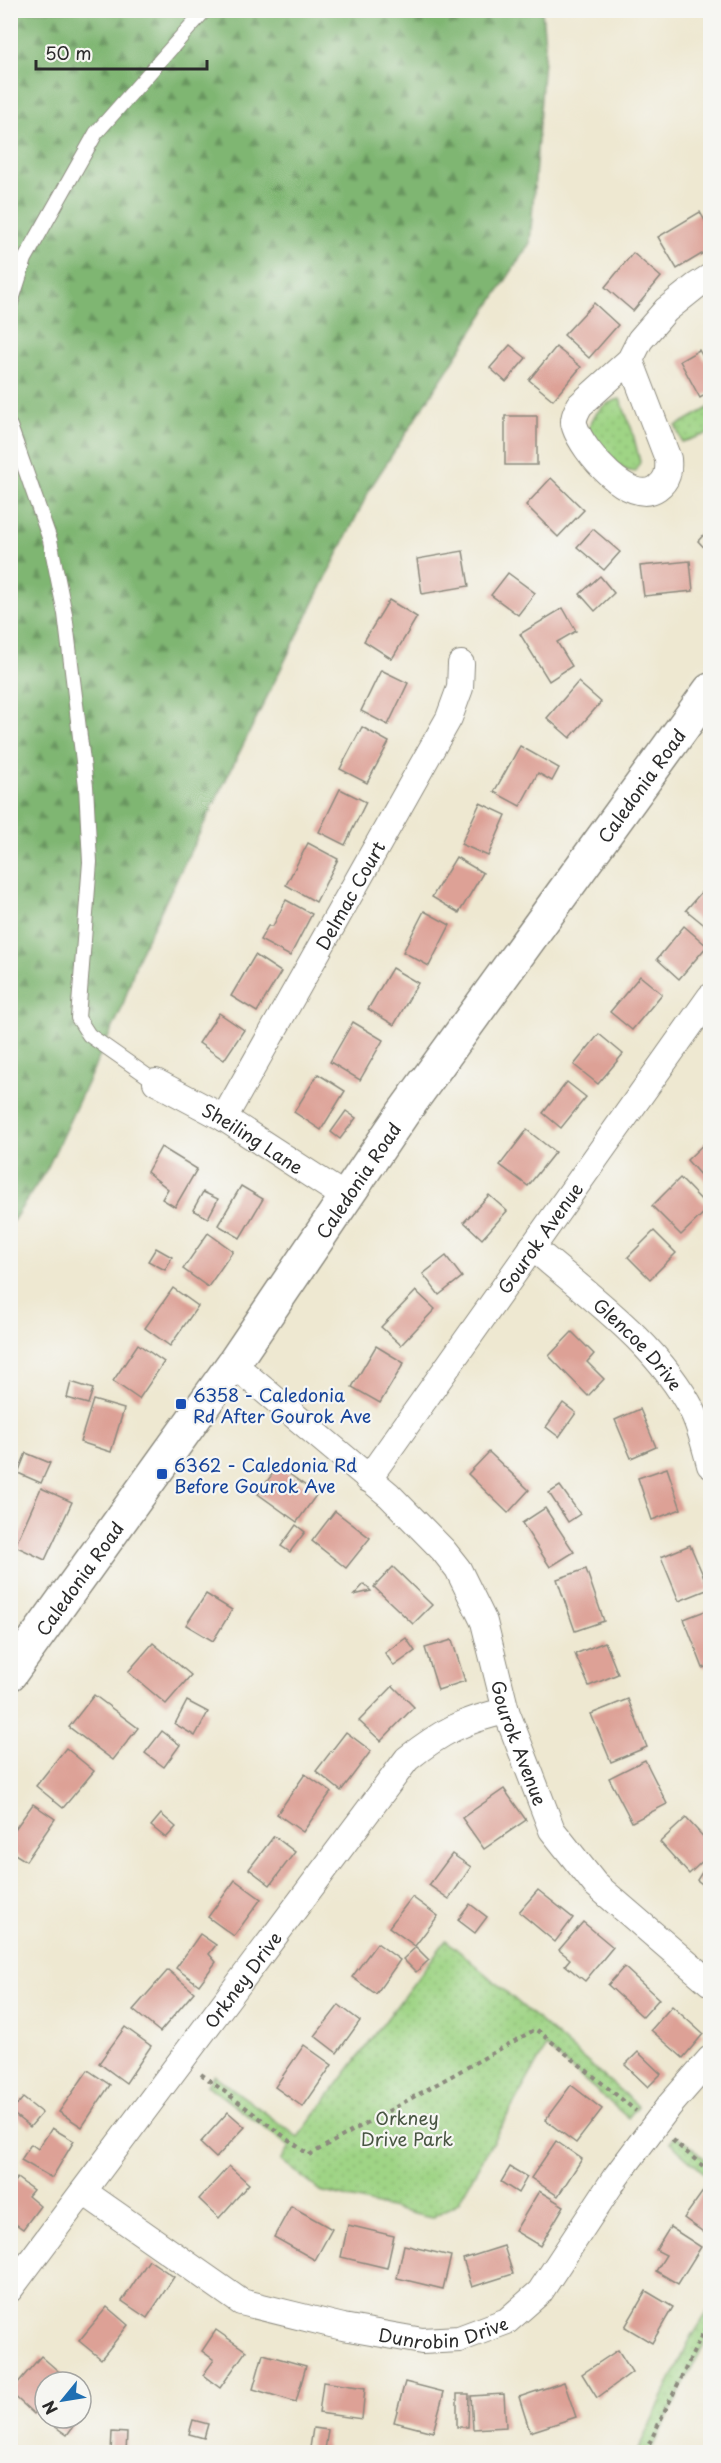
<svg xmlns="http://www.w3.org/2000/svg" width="721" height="2463" viewBox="0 0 721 2463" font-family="'Playpen Sans',sans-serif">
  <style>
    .grass { fill: url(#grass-dots); stroke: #658058; stroke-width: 1.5 }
    .forest { fill: url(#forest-firs); stroke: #55704e; stroke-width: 1.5 }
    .building { fill: #dda196 }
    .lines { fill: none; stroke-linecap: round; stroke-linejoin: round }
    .service-casing { stroke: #8c8a7e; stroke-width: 16 }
    .minor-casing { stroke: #8c8a7e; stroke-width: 28 }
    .tertiary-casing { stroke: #8c8a7e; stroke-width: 36 }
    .path { stroke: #8c8a7e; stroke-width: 4; stroke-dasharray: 4.5 4.5; stroke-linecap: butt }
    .service { stroke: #fff; stroke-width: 14 }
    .minor { stroke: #fff; stroke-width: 26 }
    .tertiary { stroke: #fff; stroke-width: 33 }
    .transit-dot { fill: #1a4fb4; stroke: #f6f6f2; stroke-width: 2 }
    .labels { text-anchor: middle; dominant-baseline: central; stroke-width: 4.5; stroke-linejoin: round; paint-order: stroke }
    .street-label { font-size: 18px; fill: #2b2b2b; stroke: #f6f6f2 }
    .transit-label { font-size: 18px; fill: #164399; stroke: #f6f6f2; text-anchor: start }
    .park-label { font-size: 18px; fill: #485542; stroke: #f6f6f2 }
  </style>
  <defs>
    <pattern id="grass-dots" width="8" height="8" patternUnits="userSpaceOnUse" patternTransform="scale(1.5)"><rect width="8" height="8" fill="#9fd485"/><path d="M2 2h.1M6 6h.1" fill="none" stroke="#89b673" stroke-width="1.8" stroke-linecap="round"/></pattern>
    <pattern id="forest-firs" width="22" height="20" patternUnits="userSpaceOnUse" patternTransform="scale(1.5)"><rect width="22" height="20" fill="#7fb672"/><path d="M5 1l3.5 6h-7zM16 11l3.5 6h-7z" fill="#68945e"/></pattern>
  </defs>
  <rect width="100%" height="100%" fill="#f6f6f2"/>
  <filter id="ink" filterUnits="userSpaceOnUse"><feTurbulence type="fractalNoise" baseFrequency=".0167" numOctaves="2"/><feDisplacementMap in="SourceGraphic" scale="12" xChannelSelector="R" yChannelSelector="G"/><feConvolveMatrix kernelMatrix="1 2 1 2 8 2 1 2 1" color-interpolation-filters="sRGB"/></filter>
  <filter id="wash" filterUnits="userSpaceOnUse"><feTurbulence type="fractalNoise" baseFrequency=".008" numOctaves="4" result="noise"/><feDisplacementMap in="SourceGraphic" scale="24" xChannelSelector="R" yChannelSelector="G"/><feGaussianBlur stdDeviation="1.35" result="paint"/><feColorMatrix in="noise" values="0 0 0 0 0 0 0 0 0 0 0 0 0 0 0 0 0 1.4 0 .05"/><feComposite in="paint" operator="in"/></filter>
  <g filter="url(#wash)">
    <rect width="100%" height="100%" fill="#eee8d1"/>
    <g class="grass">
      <path d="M620,399L632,430L640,462L635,472C613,470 596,448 588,429C595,413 602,403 620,399Z"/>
      <polygon points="710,407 710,433 682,442 676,426"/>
      <polygon points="446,1940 638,2106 628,2118 546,2047 458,2203 431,2218 320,2191 281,2160 290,2147 207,2085 214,2075 298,2137"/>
      <polygon points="676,2135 710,2163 710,2178 670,2143"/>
      <polygon points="710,2308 710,2332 650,2452 637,2452 688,2343"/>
    </g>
    <polygon class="forest" points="11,11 542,11 545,45 530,243 371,487 138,957 122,1008 47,1169 11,1224"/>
    <g id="blocks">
      <g class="building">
        <polygon points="700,212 710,230 710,249 677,269 658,237"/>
        <polygon points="633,253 661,277 633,311 605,287"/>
        <polygon points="594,303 618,325 589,358 564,335"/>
        <polygon points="510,345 526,358 506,382 490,368"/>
        <polygon points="556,347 581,367 553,400 529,380"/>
        <polygon points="699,350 708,366 710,365 710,392 700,398 680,361"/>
        <rect x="505" y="416" width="32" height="49"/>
        <polygon points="551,478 584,510 558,537 526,505"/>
        <polygon points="710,528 710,554 698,541"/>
        <polygon points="593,529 620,552 604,570 577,547"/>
        <polygon points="463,551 469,586 422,594 417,559"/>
        <polygon points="690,561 693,591 644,596 640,566"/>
        <polygon points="508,573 535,593 518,615 491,595"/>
        <polygon points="600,576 614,593 595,611 580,594"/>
        <polygon points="389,600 417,617 392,659 364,641"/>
        <polygon points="563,608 576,631 557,642 572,666 549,681 520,634"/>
        <polygon points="381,670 408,683 388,725 361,711"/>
        <polygon points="578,682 601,702 570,738 547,718"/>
        <polygon points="362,727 389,742 367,783 340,769"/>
        <polygon points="520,746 559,768 552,781 538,773 520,806 494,792"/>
        <polygon points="340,789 366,802 345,845 319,832"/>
        <polygon points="480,803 506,815 488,856 461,844"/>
        <polygon points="308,843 338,859 316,902 286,885"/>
        <polygon points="456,857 483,873 459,913 432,897"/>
        <polygon points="710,882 710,925 708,928 686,910"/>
        <polygon points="286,900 312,914 290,956 260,940 268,926 273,926"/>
        <polygon points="424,911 450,925 429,966 403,952"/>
        <polygon points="684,926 707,946 679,979 657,959"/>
        <polygon points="255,955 281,972 257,1012 231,996"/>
        <polygon points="392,968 418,983 394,1025 368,1009"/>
        <polygon points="640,976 662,994 632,1030 610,1012"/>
        <polygon points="219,1013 244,1030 224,1060 199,1043"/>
        <polygon points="353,1022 383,1040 360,1080 330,1062"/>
        <polygon points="599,1034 623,1054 598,1084 574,1065"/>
        <polygon points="318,1074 345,1091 321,1130 294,1112"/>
        <polygon points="567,1082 586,1097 561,1128 543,1113"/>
        <polygon points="346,1111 356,1118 340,1139 331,1132"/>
        <polygon points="527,1130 555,1152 528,1186 500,1165"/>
        <polygon points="710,1138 710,1186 687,1160"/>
        <polygon points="161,1147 197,1169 175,1207 162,1199 168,1189 147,1172"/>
        <polygon points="680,1178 709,1208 681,1235 652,1206"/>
        <polygon points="241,1186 263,1199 240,1238 218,1225"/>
        <polygon points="203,1192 218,1199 208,1218 193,1210"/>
        <polygon points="489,1195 507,1211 482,1239 464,1222"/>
        <polygon points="654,1231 676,1253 650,1279 628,1257"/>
        <polygon points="208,1233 233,1251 208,1287 183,1269"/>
        <polygon points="156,1248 172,1257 165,1270 148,1261"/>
        <polygon points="446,1256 462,1277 439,1295 423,1274"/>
        <polygon points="173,1288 198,1306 170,1346 145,1328"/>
        <polygon points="416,1291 435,1309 401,1345 381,1327"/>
        <polygon points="572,1332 594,1354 587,1362 604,1379 588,1396 549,1356"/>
        <polygon points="138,1344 164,1362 139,1399 113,1381"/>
        <polygon points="376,1346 404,1363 380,1403 352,1387"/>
        <polygon points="71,1382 93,1389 88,1404 67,1398"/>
        <polygon points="93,1400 124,1409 111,1452 80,1442"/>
        <polygon points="563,1403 576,1413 559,1437 546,1427"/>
        <polygon points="640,1409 656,1447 631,1458 615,1420"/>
        <polygon points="489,1452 529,1490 508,1513 468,1474"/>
        <polygon points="26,1453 50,1463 41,1483 18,1473"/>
        <polygon points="278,1466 317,1494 297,1522 258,1494"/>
        <polygon points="667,1468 681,1509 652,1520 638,1478"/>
        <polygon points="560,1486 580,1514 568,1522 549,1493"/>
        <polygon points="41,1488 72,1502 45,1560 15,1546"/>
        <polygon points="545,1508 574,1552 550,1567 522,1523"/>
        <polygon points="335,1511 370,1538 346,1568 312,1541"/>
        <polygon points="296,1525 305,1532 290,1552 281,1546"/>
        <polygon points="690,1545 709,1589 679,1601 661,1557"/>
        <polygon points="393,1567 432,1605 413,1624 374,1587"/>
        <polygon points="586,1569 604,1621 575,1631 557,1579"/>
        <polygon points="364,1584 371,1591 354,1595"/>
        <polygon points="206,1594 232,1610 213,1641 186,1625"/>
        <polygon points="710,1609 710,1665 703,1668 684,1619"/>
        <polygon points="406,1638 415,1651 394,1666 385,1653"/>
        <polygon points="452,1640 465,1681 438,1690 425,1648"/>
        <polygon points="605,1642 618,1674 589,1686 575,1654"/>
        <polygon points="153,1643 191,1675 166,1704 128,1672"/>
        <polygon points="393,1686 414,1707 381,1741 359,1721"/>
        <polygon points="94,1695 138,1728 113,1760 69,1727"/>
        <polygon points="628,1699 647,1747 611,1762 591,1714"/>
        <polygon points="187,1701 208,1712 195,1736 175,1724"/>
        <polygon points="162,1731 180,1745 164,1767 145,1753"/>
        <polygon points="346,1732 371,1751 341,1791 316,1771"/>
        <polygon points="66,1748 94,1771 63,1808 36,1786"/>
        <polygon points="645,1760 667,1804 632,1822 609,1778"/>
        <polygon points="305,1774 331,1792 303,1832 277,1814"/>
        <polygon points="504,1789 526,1820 484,1849 462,1818"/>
        <polygon points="33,1804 55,1819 26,1861 10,1851 10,1836"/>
        <polygon points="161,1814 176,1827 166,1838 151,1826"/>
        <polygon points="686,1818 710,1844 710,1854 689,1874 660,1842"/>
        <polygon points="274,1836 295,1852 270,1885 249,1869"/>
        <polygon points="452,1854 471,1867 449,1899 429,1885"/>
        <polygon points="704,1869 710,1874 710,1890 697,1880"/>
        <polygon points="235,1880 261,1899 234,1936 208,1917"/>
        <polygon points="538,1890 573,1918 555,1942 519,1912"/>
        <polygon points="412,1897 438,1916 415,1946 389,1927"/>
        <polygon points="470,1904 487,1917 475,1933 458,1920"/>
        <polygon points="583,1922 613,1947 585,1981 565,1965 570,1959 559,1950"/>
        <polygon points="200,1934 216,1945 209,1954 216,1962 199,1985 176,1968"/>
        <polygon points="377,1943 400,1960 376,1994 352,1977"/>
        <polygon points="416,1947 429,1960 416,1972 403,1959"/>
        <polygon points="624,1967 659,1999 643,2017 608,1985"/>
        <polygon points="168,1970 194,1992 160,2032 133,2010"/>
        <polygon points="339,2005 360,2021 337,2053 315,2036"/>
        <polygon points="672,2006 703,2034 683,2058 651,2030"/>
        <polygon points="125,2027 151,2046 126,2083 99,2063"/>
        <polygon points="304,2045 332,2065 303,2107 275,2087"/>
        <polygon points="638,2052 661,2074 648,2087 625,2065"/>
        <polygon points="88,2070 110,2085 82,2127 59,2112"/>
        <polygon points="571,2085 602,2109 576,2143 545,2120"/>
        <polygon points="23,2098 42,2113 30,2127 11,2112"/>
        <polygon points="228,2112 245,2127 216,2158 200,2143"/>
        <polygon points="52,2128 74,2141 52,2178 21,2160 31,2144 38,2149"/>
        <polygon points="556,2141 582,2159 558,2196 531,2178"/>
        <polygon points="229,2166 249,2184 219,2218 199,2199"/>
        <polygon points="510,2167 527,2177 518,2193 501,2182"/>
        <polygon points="17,2178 33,2190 28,2196 40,2206 23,2229 10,2220 10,2187"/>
        <polygon points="709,2183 710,2184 709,2236 684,2218"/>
        <polygon points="539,2191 564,2206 540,2246 515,2231"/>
        <polygon points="291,2206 332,2229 315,2260 274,2237"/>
        <polygon points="348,2225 394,2236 387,2268 341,2257"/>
        <polygon points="670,2227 701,2247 678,2284 656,2271 666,2255 656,2250"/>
        <polygon points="404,2245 451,2256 443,2289 397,2278"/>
        <polygon points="504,2246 513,2274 472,2287 463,2259"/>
        <polygon points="149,2260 174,2277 147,2318 122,2301"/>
        <polygon points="646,2291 673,2307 652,2343 625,2327"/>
        <polygon points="107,2307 128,2325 101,2359 79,2341"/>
        <polygon points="216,2330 246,2351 220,2388 203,2375 214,2360 202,2351"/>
        <polygon points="618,2350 632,2372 597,2398 582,2374"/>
        <polygon points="263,2354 306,2366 296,2402 253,2389"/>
        <polygon points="41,2356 65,2377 61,2382 45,2382 45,2401 34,2414 10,2392"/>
        <polygon points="323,2382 365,2388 362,2419 319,2413"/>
        <polygon points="405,2382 444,2392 433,2432 394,2422"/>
        <polygon points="564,2382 576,2417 530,2432 519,2397"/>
        <polygon points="457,2394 469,2394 468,2427 457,2427"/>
        <polygon points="504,2394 506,2427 473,2429 471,2396"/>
        <polygon points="48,2418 79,2418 67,2435 47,2421"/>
        <polygon points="193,2420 208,2424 204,2438 189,2434"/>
        <polygon points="313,2428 328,2430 325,2450 310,2448"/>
        <polygon points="112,2432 127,2433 126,2452 111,2452"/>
      </g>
    </g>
  </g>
  <g filter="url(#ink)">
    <use href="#blocks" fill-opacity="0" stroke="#8c8a7e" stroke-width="1.5"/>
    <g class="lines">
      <g class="service-casing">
        <g id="service">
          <polyline points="10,306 25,259 96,133 205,10"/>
          <polyline points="10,426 50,540 65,614 86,786 90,862 78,1018 89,1035 156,1082"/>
        </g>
      </g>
      <g class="minor-casing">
        <g id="minor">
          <path d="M630,360L668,459C669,471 668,480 657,488C630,507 583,451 575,427C572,420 576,412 580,405L630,360L640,340L666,310L696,286L710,277"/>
          <path id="s1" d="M156,1082L224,1118L347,1198"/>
          <path id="s2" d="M224,1118L449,718L460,688L461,664"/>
          <path id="s3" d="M532,1247C589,1296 658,1344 693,1412C701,1429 705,1447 710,1465"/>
          <path id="s4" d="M233,1364L389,1495L443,1550L458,1569L484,1622L506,1711L552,1830L595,1884L710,1983"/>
          <path id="s5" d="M368,1479L710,997"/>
          <path id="s6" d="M84,2192L241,2302L343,2327L422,2341L459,2339L507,2321L540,2292L615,2178L669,2106L710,2059"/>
          <path id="s7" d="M10,2289L407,1759C441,1732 464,1720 506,1711"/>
        </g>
      </g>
      <g class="tertiary-casing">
        <g id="tertiary">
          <path id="s8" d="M10,1674L233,1364L403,1113L710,690"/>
        </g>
      </g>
      <g class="path">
        <polyline points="201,2074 309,2155 536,2029 636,2111"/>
        <polyline points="672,2140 710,2172"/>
        <polyline points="645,2452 710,2318"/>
      </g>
      <use href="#service" class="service"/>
      <use href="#minor" class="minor"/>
      <use href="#tertiary" class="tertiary"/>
    </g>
  </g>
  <g class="transit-dot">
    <rect x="175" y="1398" width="12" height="12" rx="3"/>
    <rect x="156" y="1468" width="12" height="12" rx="3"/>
  </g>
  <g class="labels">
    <g class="street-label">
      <text stroke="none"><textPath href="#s8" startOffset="1090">Caledonia Road</textPath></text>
      <text stroke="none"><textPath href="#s2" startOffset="256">Delmac Court</textPath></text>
      <text stroke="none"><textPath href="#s1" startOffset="112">Sheiling Lane</textPath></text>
      <text stroke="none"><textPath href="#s8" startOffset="604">Caledonia Road</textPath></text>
      <text stroke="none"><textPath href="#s5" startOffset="296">Gourok Avenue</textPath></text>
      <text stroke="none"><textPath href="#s3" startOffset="144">Glencoe Drive</textPath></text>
      <text stroke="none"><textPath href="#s8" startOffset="118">Caledonia Road</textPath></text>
      <text stroke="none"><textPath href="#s4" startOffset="490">Gourok Avenue</textPath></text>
      <text stroke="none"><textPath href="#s7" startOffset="387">Orkney Drive</textPath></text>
      <text stroke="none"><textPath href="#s6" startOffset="399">Dunrobin Drive</textPath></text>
    </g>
    <g class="transit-label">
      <text x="193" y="1394">6358 - Caledonia<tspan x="193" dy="21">Rd After Gourok Ave</tspan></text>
      <text x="174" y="1464">6362 - Caledonia Rd<tspan x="174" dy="21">Before Gourok Ave</tspan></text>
    </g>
    <g class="park-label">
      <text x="407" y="2117">Orkney<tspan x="407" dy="21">Drive Park</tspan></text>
    </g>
  </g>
  <rect width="721" height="2463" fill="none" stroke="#f6f6f2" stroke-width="36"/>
  <g transform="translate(63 2400) rotate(240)"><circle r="28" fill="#f6f6f2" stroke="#a5a5a2" stroke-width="1.5"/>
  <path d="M0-4.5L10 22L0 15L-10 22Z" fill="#1f6fb2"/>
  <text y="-9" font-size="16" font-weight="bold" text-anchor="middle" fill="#2b2b2b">N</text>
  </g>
  <path d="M36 60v9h171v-9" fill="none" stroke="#2b2b2b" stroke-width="3"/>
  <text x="45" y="60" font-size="18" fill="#2b2b2b" stroke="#f6f6f2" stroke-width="4.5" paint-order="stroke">50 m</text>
</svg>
